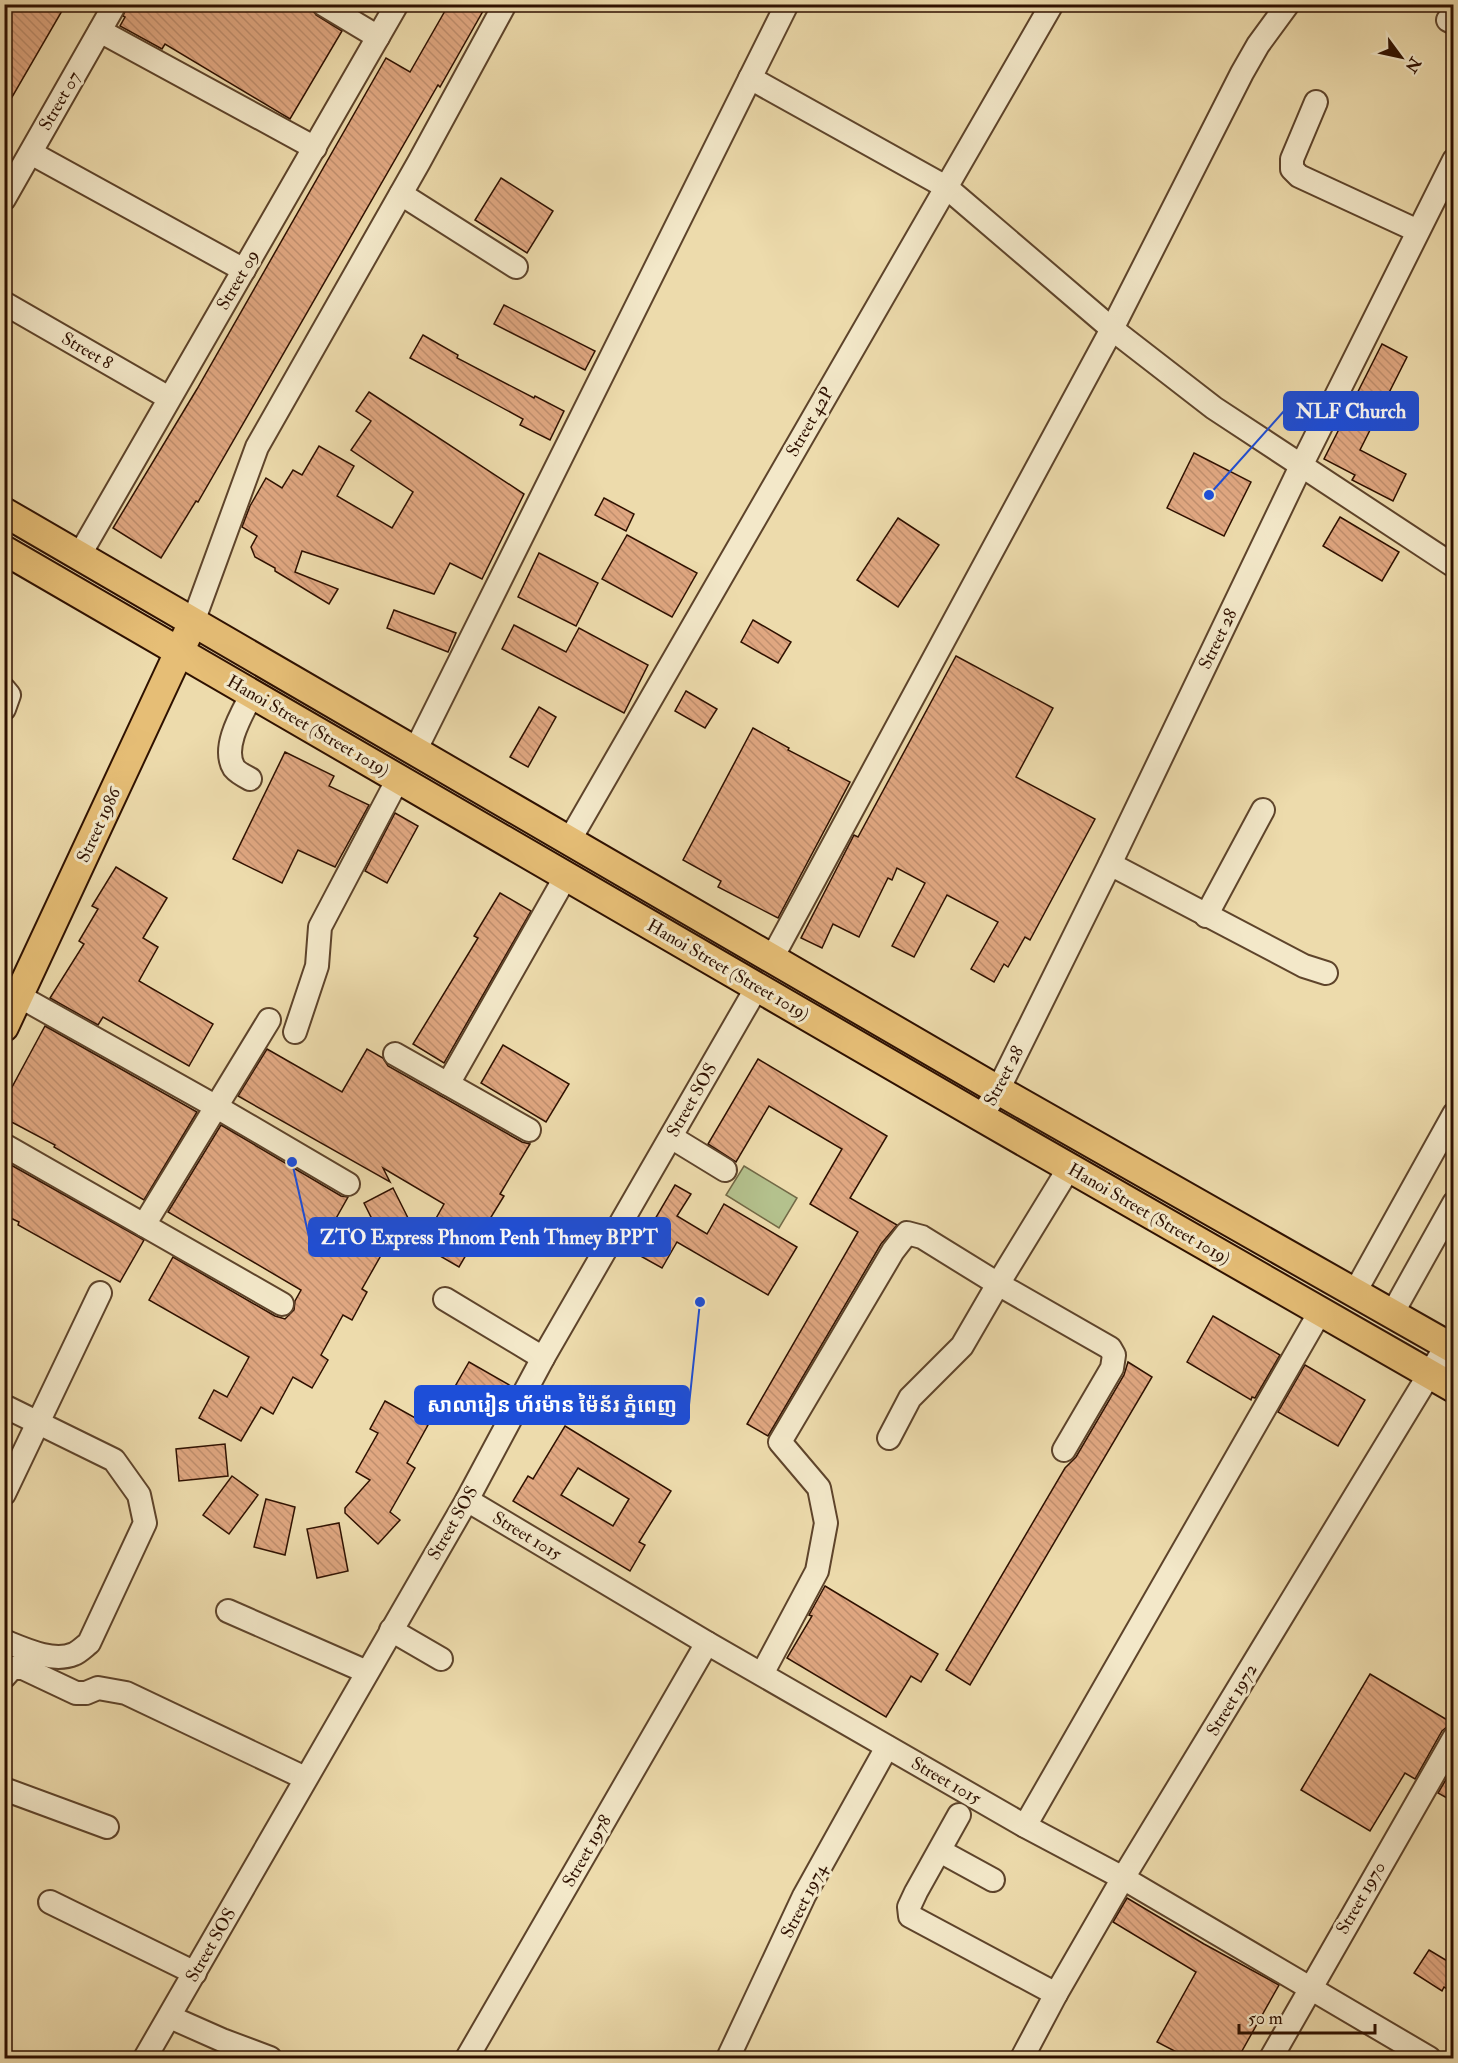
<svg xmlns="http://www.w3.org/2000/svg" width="1458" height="2063" viewBox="0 0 1458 2063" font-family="'IM FELL Double Pica','Noto Sans Khmer',serif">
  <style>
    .grass { fill: #b4c18d; stroke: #726946; stroke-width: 1.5 }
    .building { fill: url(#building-back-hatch); stroke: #2f1100; stroke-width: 1.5; fill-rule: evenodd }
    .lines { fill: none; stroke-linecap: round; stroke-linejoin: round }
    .minor-casing { stroke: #5e442b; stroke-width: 26 }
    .major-casing { stroke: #2f1100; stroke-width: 32 }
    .minor { stroke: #f3e8c9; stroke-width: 22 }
    .major { stroke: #e6be76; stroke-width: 28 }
    .labels { text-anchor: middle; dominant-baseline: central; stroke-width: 6; stroke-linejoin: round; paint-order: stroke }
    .street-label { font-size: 18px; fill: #2f1100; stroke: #f3e8c9 }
    .leader { fill: none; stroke: #1d4ed8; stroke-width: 2 }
    .callout-dot { fill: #1d4ed8; stroke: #f3e8c9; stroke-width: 2 }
    .callout { fill: #1d4ed8; stroke: #1d4ed8; stroke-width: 2 }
    .callout-label { font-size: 20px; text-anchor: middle; font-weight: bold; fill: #fff }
  </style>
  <defs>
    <pattern id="building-back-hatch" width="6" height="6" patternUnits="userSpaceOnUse" patternTransform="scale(1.5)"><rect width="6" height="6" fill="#e0a781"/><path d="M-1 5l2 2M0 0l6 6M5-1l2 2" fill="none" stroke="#c08f6e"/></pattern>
  </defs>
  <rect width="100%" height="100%" fill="#eddbac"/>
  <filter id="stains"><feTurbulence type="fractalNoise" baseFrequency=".00333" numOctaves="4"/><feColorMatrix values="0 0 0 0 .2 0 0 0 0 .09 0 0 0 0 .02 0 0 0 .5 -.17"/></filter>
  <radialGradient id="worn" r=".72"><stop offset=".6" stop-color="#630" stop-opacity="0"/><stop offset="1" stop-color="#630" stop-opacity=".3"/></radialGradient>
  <polygon class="grass" points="744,1166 797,1198 779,1228 726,1195"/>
  <g class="building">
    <polygon points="4,4 66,4 4,111"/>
    <polygon points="128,4 310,4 316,15 342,31 290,119 165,44 162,49 120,26 125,17 123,16"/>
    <polygon points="449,4 487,4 440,87 438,85 198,502 196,501 161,558 113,528 197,389 386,58 410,72"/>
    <polygon points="501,178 553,211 527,253 475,220"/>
    <polygon points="504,305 595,351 585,370 494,324"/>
    <polygon points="423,335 458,355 457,358 534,398 535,396 564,411 550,440 520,425 523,419 410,358"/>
    <polygon points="1382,344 1407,357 1360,450 1406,474 1393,501 1352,480 1355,475 1324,459"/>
    <polygon points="369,392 524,494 482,579 450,563 434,594 302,551 295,572 338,589 329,604 275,571 275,568 255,557 251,547 257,536 242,527 250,506 266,478 282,488 293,470 302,475 319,446 354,466 337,496 392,528 413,492 351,450 371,421 356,411"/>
    <polygon points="1194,453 1251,482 1224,536 1167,508"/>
    <polygon points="604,498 634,514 626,531 595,515"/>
    <polygon points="1340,517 1399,552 1382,581 1323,546"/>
    <polygon points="898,518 939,545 898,607 857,580"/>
    <polygon points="627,535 697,573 672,617 602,579"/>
    <polygon points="539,553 598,583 576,626 518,597"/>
    <polygon points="394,610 456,633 448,652 387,628"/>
    <polygon points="753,620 791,642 778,663 741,642"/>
    <polygon points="514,625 566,652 579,628 648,665 624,713 502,649"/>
    <polygon points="956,656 1053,708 1016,777 1095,819 1030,940 1025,937 1008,967 1004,964 994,982 971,969 998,922 947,895 914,957 892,946 925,883 897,868 892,880 888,878 859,937 833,924 822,948 801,938 854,835 858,837"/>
    <polygon points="686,691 717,709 705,728 675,711"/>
    <polygon points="539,707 556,717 528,767 510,757"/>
    <polygon points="753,728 789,748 788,750 850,782 778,918 718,887 721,881 683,860"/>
    <polygon points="285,752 334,776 329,786 369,805 335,867 298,850 282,883 233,859"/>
    <polygon points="395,813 418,826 387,883 365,871"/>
    <polygon points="116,867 167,898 143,938 158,947 139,981 213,1024 189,1066 103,1017 98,1025 50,998 84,944 79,941 98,909 92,906"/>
    <polygon points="500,893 531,911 444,1063 413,1044 478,938 474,936"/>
    <polygon points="45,1026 197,1112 144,1200 54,1147 55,1145 4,1118 4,1102"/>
    <polygon points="503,1045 569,1084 546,1122 481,1083"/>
    <polygon points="267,1049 342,1092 367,1049 383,1058 388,1066 522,1142 530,1144 500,1194 504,1196 485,1227 483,1226 459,1267 421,1245 444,1204 383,1168 390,1182 238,1096"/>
    <polygon points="758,1059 887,1136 850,1198 897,1225 881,1244 768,1436 747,1424 858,1232 810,1204 842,1149 769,1106 736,1162 708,1144"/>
    <polygon points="221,1125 341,1196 348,1197 334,1222 384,1250 362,1289 367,1292 352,1320 343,1315 321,1355 328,1360 312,1388 293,1377 273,1414 261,1407 241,1441 199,1418 214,1390 227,1397 249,1357 149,1300 173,1257 275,1316 285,1319 294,1310 295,1301 301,1290 168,1212"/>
    <polygon points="4,1161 144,1240 120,1282 18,1225 19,1222 4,1215"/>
    <polygon points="675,1185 691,1194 677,1216 707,1234 724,1204 797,1247 768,1295 677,1242 662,1268 635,1253"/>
    <polygon points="393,1188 415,1232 386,1247 364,1203"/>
    <polygon points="1213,1316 1280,1355 1255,1398 1252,1397 1251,1400 1187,1362"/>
    <polygon points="469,1362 511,1386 496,1414 453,1390"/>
    <polygon points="1128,1362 1152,1377 970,1685 946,1670 1065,1468 1076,1457 1124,1375"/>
    <polygon points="1305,1365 1365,1400 1338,1446 1278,1412"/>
    <polygon points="385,1401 428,1425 407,1463 415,1468 390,1512 400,1520 378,1544 345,1513 345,1508 370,1480 356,1472 378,1433 370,1429"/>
    <path d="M565,1426L671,1491L639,1542L645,1545L630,1571L513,1501L528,1476L533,1479ZM578,1468L629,1499L613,1526L561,1495Z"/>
    <polygon points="225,1444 228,1476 179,1481 176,1449"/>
    <polygon points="232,1476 258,1495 229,1534 203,1515"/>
    <polygon points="266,1499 295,1507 285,1555 254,1547"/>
    <polygon points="339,1523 348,1571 317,1578 307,1529"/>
    <polygon points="825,1586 938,1654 921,1682 911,1676 886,1717 787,1658 812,1616 809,1615"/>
    <polygon points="1370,1674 1454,1724 1447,1727 1442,1731 1415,1779 1405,1773 1370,1831 1301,1790"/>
    <polygon points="1454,1766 1454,1802 1438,1793"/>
    <polygon points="1127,1898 1204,1944 1279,1985 1238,2058 1188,2058 1157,2042 1196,1972 1113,1922"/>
    <polygon points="1429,1950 1454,1965 1454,1993 1444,1987 1442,1991 1414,1973"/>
  </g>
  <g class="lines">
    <g class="minor-casing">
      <g id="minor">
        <polyline points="323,4 378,37"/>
        <polyline points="1448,20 1454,23"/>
        <polyline points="100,31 315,148"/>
        <polyline points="750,78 946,187 1112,329 1214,408 1454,566"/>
        <polyline points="1316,102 1292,159 1292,169 1299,176 1418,231"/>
        <polyline points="31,153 244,270"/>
        <polyline points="401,194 516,267"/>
        <polyline points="4,199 115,4"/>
        <polyline points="4,303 169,398"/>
        <polyline points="79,556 397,4"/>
        <polyline points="193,622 257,447 419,162 505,4"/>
        <polyline points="4,689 9,695 4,709"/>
        <polyline points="415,751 787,4"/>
        <path d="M250,779C244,776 238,773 234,768C221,747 243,712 252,694"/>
        <polyline points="569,841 1052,4"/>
        <polyline points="1110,864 1304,966 1326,973"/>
        <polyline points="1206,916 1263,810"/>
        <polyline points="772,958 1112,329 1242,73 1258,45 1288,4"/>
        <polyline points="19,996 215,1106 348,1184"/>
        <polyline points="295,1032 317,966 320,927 398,779"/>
        <polyline points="395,1054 529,1130"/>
        <polyline points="448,1084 566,876"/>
        <polyline points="981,1117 998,1090 1110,864 1301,466 1454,160"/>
        <polyline points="671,1137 725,1170"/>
        <polyline points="4,1145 282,1304"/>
        <polyline points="144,1225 269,1020"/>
        <polyline points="1355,1292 1454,1114"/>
        <polyline points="445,1299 543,1358"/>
        <polyline points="1392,1314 1454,1203"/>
        <path d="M4,1406L114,1460L139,1495L145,1523L89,1643C85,1646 79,1652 74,1654C53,1663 24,1649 4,1641"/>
        <polyline points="889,1438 910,1398 962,1346 998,1284 1110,1348 1114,1355 1112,1368 1064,1450"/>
        <polyline points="4,1494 100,1293"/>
        <polyline points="467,1500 707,1643 1025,1826 1123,1878 1429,2058"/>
        <polyline points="228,1611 367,1672"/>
        <polyline points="391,1630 441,1659"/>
        <polyline points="762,1674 817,1571 826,1523 819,1488 780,1442 893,1251 907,1233 922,1237 998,1284 1069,1168"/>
        <polyline points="4,1677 12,1668 23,1668 76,1693 86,1693 98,1688 126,1693 305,1778"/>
        <polyline points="4,1789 107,1827"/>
        <polyline points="959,1815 916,1892 909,1907 910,1916 1056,1994"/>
        <polyline points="1025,1826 1320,1312"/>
        <polyline points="940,1851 993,1880"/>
        <polyline points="50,1902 195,1973"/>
        <polyline points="170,2017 222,2040 270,2058"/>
        <polyline points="145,2058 467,1500 543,1358 757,987"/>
        <polyline points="467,2058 707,1643"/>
        <polyline points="728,2058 804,1896 887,1747"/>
        <polyline points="1022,2058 1056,1994 1123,1878 1447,1345"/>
        <polyline points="1271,2058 1454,1738"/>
      </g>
    </g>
    <g class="major-casing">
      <g id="major">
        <polyline points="4,512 998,1090 1454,1349"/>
        <polyline points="4,550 981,1117 1454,1388"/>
        <polyline points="4,1027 187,635"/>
      </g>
    </g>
    <use href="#minor" class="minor"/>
    <use href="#major" class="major"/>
  </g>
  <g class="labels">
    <g class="street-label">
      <text transform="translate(60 101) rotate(-60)">Street 07</text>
      <text transform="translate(238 280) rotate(-60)">Street 09</text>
      <text transform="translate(87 351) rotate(30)">Street 8</text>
      <text transform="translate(810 422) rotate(-60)">Street 42P</text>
      <text transform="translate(1218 639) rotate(-64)">Street 28</text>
      <text transform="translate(308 726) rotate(30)">Hanoi Street (Street 1019)</text>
      <text transform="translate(99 825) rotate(-65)">Street 1986</text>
      <text transform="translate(728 970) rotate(30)">Hanoi Street (Street 1019)</text>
      <text transform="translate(1004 1076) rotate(-62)">Street 28</text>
      <text transform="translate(692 1100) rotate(-60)">Street SOS</text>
      <text transform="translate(1149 1214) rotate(30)">Hanoi Street (Street 1019)</text>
      <text transform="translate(453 1523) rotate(-60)">Street SOS</text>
      <text transform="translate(527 1536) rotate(31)">Street 1015</text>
      <text transform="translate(1232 1700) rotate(-59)">Street 1972</text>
      <text transform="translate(946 1781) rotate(30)">Street 1015</text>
      <text transform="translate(587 1851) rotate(-60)">Street 1978</text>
      <text transform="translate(1361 1898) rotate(-60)">Street 1970</text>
      <text transform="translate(804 1901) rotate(-63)">Street 1974</text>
      <text transform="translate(211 1945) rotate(-60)">Street SOS</text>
    </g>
  </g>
  <path class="leader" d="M1209 495L1284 411M292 1162L309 1237M700 1302L689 1405"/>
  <g class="callout-dot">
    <circle cx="1209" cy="495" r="6"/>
    <circle cx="292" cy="1162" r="6"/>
    <circle cx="700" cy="1302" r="6"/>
  </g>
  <g class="callout">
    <rect x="1284" y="392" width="134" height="38" rx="6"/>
    <rect x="309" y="1218" width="361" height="38" rx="6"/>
    <rect x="415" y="1386" width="274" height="38" rx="6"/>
  </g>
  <g class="callout-label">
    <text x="1351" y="418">NLF Church</text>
    <text x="489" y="1244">ZTO Express Phnom Penh Thmey BPPT</text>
    <text x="552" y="1412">សាលារៀន ហ័រម៉ាន ម៉ៃន័រ ភ្នំពេញ</text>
  </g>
  <rect width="1458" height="2063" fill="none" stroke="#eddbac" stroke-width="24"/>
  <rect x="6" y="6" width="1446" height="2051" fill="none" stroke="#2f1100" stroke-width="3"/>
  <rect x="12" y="12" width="1434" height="2039" fill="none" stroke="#2f1100" stroke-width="1.5"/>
  <g transform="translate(1401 57) rotate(123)" stroke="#f3e8c9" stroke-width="4.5" paint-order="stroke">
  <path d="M0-4.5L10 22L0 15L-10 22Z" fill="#2f1100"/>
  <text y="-9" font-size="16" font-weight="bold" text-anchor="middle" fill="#2f1100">N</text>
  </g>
  <path d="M1239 2024v9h136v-9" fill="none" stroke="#2f1100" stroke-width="3"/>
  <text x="1248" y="2024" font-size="18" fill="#2f1100" stroke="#f3e8c9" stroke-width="4.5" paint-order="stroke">50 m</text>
  <rect width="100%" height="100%" filter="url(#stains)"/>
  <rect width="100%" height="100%" fill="url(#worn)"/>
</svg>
